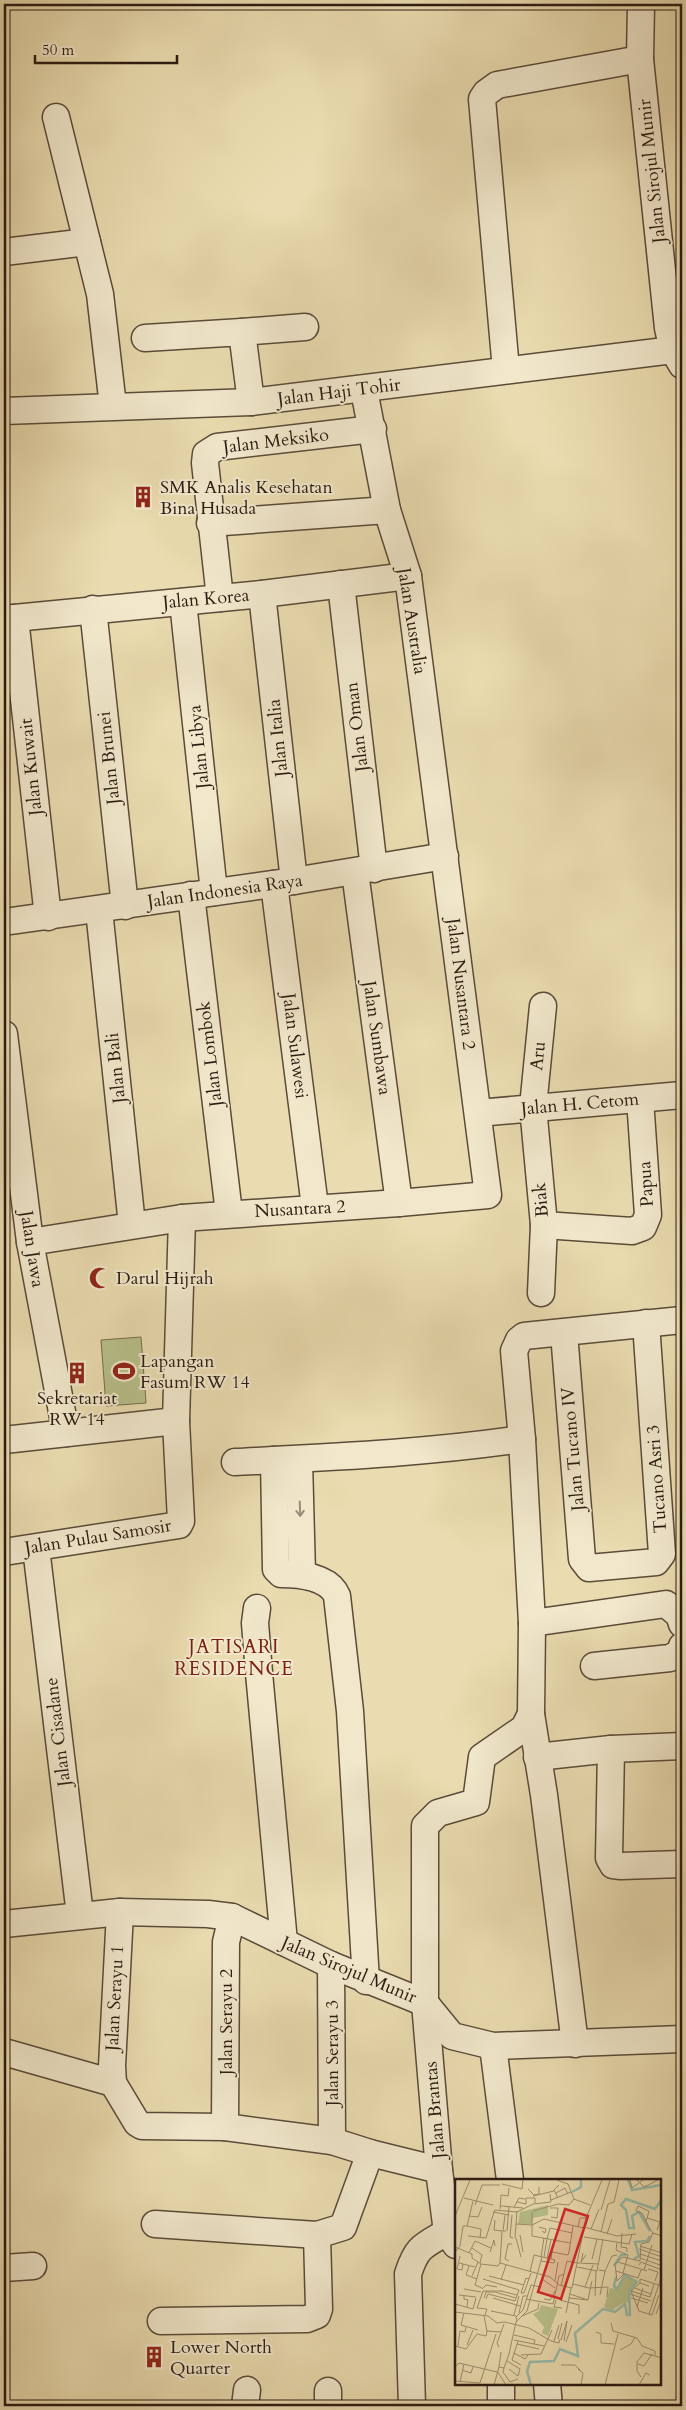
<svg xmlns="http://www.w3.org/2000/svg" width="686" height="2410" viewBox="0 0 686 2410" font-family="Cardo,serif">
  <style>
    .green { fill: #b8c08a; stroke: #726e4e }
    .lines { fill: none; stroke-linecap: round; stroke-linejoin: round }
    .minor-casing { stroke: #5b4b3a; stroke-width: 29 }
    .minor { stroke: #f1e8cc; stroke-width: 26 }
    .oneway { stroke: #988c78 }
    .labels { text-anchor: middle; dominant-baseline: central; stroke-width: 4; stroke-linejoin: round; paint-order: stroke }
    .street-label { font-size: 18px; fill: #2b1b12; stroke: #f1e8cc }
    .poi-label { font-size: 18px; fill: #2b1b12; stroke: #f1e8cc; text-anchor: start }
    .neighbourhood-label { font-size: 19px; letter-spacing: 1px; fill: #7a1f14; stroke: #f1e8cc }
    .inset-river { fill: none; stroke: #98bcab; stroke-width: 2.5 }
    .inset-road { fill: none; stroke: #9e8f71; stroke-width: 1 }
    .view { fill: #d62828; fill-opacity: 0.15; stroke: #d62828; stroke-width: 2.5 }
    .inset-edge { fill: none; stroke: #2b1b12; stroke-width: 2.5 }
  </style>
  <rect width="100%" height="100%" fill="#eadcb0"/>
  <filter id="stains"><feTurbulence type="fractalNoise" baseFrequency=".004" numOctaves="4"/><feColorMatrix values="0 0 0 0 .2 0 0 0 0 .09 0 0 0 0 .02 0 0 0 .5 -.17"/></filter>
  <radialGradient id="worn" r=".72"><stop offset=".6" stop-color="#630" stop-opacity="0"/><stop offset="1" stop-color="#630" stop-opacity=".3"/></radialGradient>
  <polygon class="green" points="141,1337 146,1403 106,1406 101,1340"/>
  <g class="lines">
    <g class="minor-casing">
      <g id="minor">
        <polyline points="641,4 640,59 668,328 673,350 682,365"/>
        <polyline points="56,117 100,294 113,406"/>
        <polyline points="4,252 87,242"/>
        <polyline points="242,332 305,327"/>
        <polyline points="145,338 242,332 251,402"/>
        <polyline points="506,370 482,99 486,93 497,85 640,59"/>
        <polyline points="4,411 251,402 673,350"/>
        <polyline points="210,523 387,510"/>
        <polyline points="341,584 374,869"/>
        <polyline points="262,594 294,881"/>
        <polyline points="220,598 205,463 206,454 217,447 373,429"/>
        <polyline points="183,602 214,892"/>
        <polyline points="93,609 125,906"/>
        <polyline points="15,618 48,917"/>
        <polyline points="4,619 262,594 408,576"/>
        <polyline points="355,872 399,1203"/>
        <polyline points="274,884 315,1207"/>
        <polyline points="191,895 229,1213"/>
        <polyline points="99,910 132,1225"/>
        <polyline points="4,922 294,881 445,856"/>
        <polyline points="4,1034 30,1242 66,1433"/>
        <polyline points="478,1113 682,1095"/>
        <polyline points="544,1225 632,1231 643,1227 648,1215 640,1099"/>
        <polyline points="30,1242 182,1218 399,1203 488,1195 408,576 387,510 364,390"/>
        <polyline points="541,1293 544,1225 533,1107 543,1006"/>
        <polyline points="564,1333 582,1559 589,1568 656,1562 662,1554 646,1323"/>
        <polyline points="4,1440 176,1421"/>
        <path d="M274,1460L276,1569L281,1574C300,1574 329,1577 337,1596L350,1711L366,1981"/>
        <polyline points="299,1461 302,1574"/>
        <path d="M235,1462C331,1457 427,1453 522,1439"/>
        <polyline points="36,1548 80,1915"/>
        <polyline points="4,1552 179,1525 181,1521 176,1421 182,1218"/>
        <polyline points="257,1608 255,1623 259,1673 284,1942"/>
        <polyline points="532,1623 666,1604 679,1615 682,1624"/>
        <polyline points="594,1666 670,1658 681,1652 682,1646"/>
        <polyline points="611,1749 609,1858 613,1865 621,1866 682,1864"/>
        <polyline points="537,1757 611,1749 682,1746"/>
        <polyline points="120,1912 112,2066 113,2083 137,2123 142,2126 225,2127 332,2141 370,2153 439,2170"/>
        <polyline points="4,1924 120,1912 208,1914 232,1917 331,1965 425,2003 452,2036 493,2046 682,2039"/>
        <polyline points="331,1965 332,2141"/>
        <polyline points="575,2044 544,1795 531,1714 532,1623 522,1439 514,1351 519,1340 524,1336 682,1320"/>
        <polyline points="493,2046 510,2180"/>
        <polyline points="4,2052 113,2083"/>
        <polyline points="225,2127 226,1942 232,1917"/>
        <polyline points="155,2224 317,2235"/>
        <polyline points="456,2245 447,2232 439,2170 425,2003 425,1826 438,1813 476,1802 482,1757 524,1728 531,1714"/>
        <polyline points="4,2268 33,2266"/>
        <polyline points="161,2321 307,2319 317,2315 319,2309 317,2235 343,2227 370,2153"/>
        <polyline points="501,2384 501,2406"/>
        <polyline points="547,2384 549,2406"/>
        <polyline points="328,2391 328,2406"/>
        <polyline points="245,2406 247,2390"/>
        <path d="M412,2406L408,2274C417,2246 423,2246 447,2232"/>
      </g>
    </g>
    <use href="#minor" class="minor"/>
  </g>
  <defs><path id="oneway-shaft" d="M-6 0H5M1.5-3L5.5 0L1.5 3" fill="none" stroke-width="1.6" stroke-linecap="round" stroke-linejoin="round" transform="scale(1.25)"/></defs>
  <use class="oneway" href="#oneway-shaft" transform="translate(300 1509) rotate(88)"/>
  <defs>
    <g id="building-bare" transform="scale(1.725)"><path d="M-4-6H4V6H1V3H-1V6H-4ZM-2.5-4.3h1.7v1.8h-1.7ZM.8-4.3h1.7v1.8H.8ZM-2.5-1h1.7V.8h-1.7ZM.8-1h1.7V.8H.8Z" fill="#8f2418" stroke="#f1e8cc" stroke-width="2.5" paint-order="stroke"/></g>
    <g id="mosque-bare" transform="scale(1.725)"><path d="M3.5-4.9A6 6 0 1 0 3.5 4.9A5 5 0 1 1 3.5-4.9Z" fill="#8f2418" stroke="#f1e8cc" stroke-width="2.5" paint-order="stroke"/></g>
    <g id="stadium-bare" transform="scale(1.725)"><path d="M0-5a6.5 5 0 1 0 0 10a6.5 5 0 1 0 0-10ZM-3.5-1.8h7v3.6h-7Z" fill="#8f2418" stroke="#f1e8cc" stroke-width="2.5" paint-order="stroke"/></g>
  </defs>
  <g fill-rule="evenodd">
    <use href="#building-bare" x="143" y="497"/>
    <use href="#mosque-bare" x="100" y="1278"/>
    <use href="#stadium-bare" x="124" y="1371"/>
    <use href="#building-bare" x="77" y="1373"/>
    <use href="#building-bare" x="154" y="2357"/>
  </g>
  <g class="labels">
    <g class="street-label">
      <text transform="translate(652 171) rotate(-96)">Jalan Sirojul Munir</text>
      <text transform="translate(339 392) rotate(-7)">Jalan Haji Tohir</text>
      <text transform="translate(276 441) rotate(-7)">Jalan Meksiko</text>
      <text transform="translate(206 599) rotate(-5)">Jalan Korea</text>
      <text transform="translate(412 621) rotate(81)">Jalan Australia</text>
      <text transform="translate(357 727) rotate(-97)">Jalan Oman</text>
      <text transform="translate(278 738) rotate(-96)">Jalan Italia</text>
      <text transform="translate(199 747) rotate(-96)">Jalan Libya</text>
      <text transform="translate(109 758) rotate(-96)">Jalan Brunei</text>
      <text transform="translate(31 767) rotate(-96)">Jalan Kuwait</text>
      <text transform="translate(225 891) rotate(-8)">Jalan Indonesia Raya</text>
      <text transform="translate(461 984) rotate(83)">Jalan Nusantara 2</text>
      <text transform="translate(377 1038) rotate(82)">Jalan Sumbawa</text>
      <text transform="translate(295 1046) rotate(83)">Jalan Sulawesi</text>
      <text transform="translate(210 1054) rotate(-97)">Jalan Lombok</text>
      <text transform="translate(538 1056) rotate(-84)">Aru</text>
      <text transform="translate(116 1068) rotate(-96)">Jalan Bali</text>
      <text transform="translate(580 1104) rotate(-5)">Jalan H. Cetom</text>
      <text transform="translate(646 1184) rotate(-94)">Papua</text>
      <text transform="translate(541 1200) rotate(-95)">Biak</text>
      <text transform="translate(300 1209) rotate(-3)">Nusantara 2</text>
      <text transform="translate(32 1249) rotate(81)">Jalan Jawa</text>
      <text transform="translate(573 1449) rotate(-95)">Jalan Tucano IV</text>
      <text transform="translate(657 1479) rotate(-94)">Tucano Asri 3</text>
      <text transform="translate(98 1537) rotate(-9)">Jalan Pulau Samosir</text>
      <text transform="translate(58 1732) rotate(-97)">Jalan Cisadane</text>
      <text transform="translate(349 1970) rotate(23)">Jalan Sirojul Munir</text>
      <text transform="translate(115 1998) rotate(-87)">Jalan Serayu 1</text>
      <text transform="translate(226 2022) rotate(-90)">Jalan Serayu 2</text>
      <text transform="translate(332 2053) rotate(-90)">Jalan Serayu 3</text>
      <text transform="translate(435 2110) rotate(-95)">Jalan Brantas</text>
    </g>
    <g class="poi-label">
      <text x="160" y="487">SMK Analis Kesehatan<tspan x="160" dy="21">Bina Husada</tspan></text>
      <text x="116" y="1278">Darul Hijrah</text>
      <text x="140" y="1361">Lapangan<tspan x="140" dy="21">Fasum RW 14</tspan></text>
      <text x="77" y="1398" text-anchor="middle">Sekretariat<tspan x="77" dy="21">RW 14</tspan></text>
      <text x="170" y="2347">Lower North<tspan x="170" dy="21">Quarter</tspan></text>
    </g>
    <g class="neighbourhood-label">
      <text x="234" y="1647">JATISARI<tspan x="234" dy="22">RESIDENCE</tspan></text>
    </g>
  </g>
  <g transform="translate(455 2179)">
    <rect width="206" height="206" fill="#eadcb0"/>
    <path d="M93,26V36L78,39L77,45H63L65,33ZM170,98H175L182,104L173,112L174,124L170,123L156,132L149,128L155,109L163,110ZM86,126L103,130L93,157L87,154L89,148L78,135L84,132Z" fill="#b8c08a"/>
    <path class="inset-river" d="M173,1L177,11L206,6M117,13L126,8V1M195,52L184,33L177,37L179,49H174L171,31L166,26L171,20L200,30L207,20M179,80L184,77L180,63L192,62L195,57M159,87L166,76H171M76,206L72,192L75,183L99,182L105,170L123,177L120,154L148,130L160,133L170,125L172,136H175L174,112L182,103L170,96L162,110L159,107L161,98"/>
    <path class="inset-road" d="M102,1L113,5L119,20L135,26M175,1L177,9L188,1M182,1L189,8L203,1M47,5L67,10L68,1M73,10L79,16L84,15V8M101,14L110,9L113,15M78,17L99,12M9,19L38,26M103,19L99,11L104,6M96,21L116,13M62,23L71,25V19H80V24M20,26L27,6H45M46,27L68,29M59,28L64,19L70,20M95,29H103L102,39L96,38M45,30L46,16L53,17L54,9M146,31L155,1M78,32L103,25L114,26L119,20M38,33L54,36M39,33L40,31L62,33L78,25L96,23L95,15M77,33V46L89,40L129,49M50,36L48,52H51M57,36L55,58L58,59M0,37L15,1M14,37L23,38L27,28M192,39L205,43L202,51M40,41L39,51L47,52L45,84M191,43L194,32L183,27L181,32L187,34L195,50L198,54L207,57M61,45L77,46V57L115,64M12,47L26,50L25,59M84,48L91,50L90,54L87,52M123,48L125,39H131M129,48L162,57L181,55M136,50L144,30M52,52L54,27M146,53L153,25L159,23L164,1M167,54L166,68L172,69V73M152,55L157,40M65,56L68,73M13,57L31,59L39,33M129,58L174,65L177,55M60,59L62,32M61,59L66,78M92,60L95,49L117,54M162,64L161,71L173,76L168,94M185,67L207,74M0,68L17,75V79L26,85L43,87L45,84L95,98L104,106L117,109L131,39L147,1M17,69L27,76L25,84M184,70L207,78M0,73L5,67L8,47H12L18,22M35,73L39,61L40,67M97,73L113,76L114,73M114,73L118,47M14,74L20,62L36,69M128,74L126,83L131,76M185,75L207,82M5,77L2,90L7,91L8,85M86,78L89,59M89,78L92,60M92,79L96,61M185,79L205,86M96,80L99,61M137,80L142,60M54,82L50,80L53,65H57M86,82L99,84L100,81M163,83L192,92M4,84L20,88M123,84L144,85M26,85L20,106L27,109M184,86L186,83L207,91M14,87L11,96L22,100M122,88L142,92L148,60M193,90L203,93L200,102M144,91L150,92L145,116M189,91L197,66M150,92L157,77L162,76M161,92L183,99L186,91M75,93L79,76L100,81M169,95L162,102L160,85L168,78L185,82L186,65L194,63L198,54M88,96L87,100L100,109M17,97L23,83M34,97L69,106M28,100L64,111M74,100L71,99L66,114H69L76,94M46,101L51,86M100,102L103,83M185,104V100L207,107M118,105L134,109L153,108L152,118M106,107L112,82L123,84M194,107L185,104L176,112L184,132L197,136L204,116M130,108L138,86M180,109L196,115M9,110L26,113M27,110L31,106L42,108M46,112L62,116M176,112L195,118L199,105M40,113L61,119M115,115L133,121M175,115L196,122M4,116L21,118M9,116V120L13,121L12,128M140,117L141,92M29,119L31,113H40M38,119L65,127M114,119L133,121M176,119L193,124M31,120L33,115L60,122L64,111M71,120L98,125L104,97L109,95M89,120L95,121L100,112M101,121L99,128L107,129M105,121L124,126V135M133,121L137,102M0,125L18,130L21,119M182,128L188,109M36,132L61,137M0,133L33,137L42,144L50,143L74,149L96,162L104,164L105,160M9,134L6,146L23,151M64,134L68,117H72M111,134L116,109M194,135L207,96M201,135L207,119M30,136L32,130L22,129L28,112H47M59,136L64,117M29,137L32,152M67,137L83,130L84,124M62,142L61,138L68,131L76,106L85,108M156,144L158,152L182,159L187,167L200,172V176M141,153L146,155V164L159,165M59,156L80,161L79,165M103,160L107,144M59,161L89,167M106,161L112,142L109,162M63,162L57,181L66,186M99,162L104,146M111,163L117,146M62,165L84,170M12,166L18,151M0,167L11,170L22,155L31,157L32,152L46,153M3,167L5,152L10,153L11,148M44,168L42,164L49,145M165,171L176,165L180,158M59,174L70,180L73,176M66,176L86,175L97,151M52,182L65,190L63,197L54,190M183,185L189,187L197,175M106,186H120L126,192M0,188L4,184L42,193M44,188L46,173M49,189L48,193L55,203L63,200M123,190L128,194L126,206M7,191L16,194L18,188M42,192L51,206M186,198L182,192V183L189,174L207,179M0,202L25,204L41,155M5,203L9,185M39,206L44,188L49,189L54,175L61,143L72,132L87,78M150,206L163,155M184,206L191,194L195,196"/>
    <path class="view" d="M110,30L133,37L106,120L83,113Z"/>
    <rect width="206" height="206" class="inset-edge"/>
  </g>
  <rect width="686" height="2410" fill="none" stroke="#eadcb0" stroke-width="20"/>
  <rect x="5" y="5" width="676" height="2400" fill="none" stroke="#2b1b12" stroke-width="2.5"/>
  <rect x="10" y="10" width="666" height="2390" fill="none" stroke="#2b1b12"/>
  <path d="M35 55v8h142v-8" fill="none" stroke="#2b1b12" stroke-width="2.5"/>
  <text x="42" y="55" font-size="15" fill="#2b1b12" stroke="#f1e8cc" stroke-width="4" paint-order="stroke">50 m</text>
  <rect width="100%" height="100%" filter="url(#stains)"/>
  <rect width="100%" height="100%" fill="url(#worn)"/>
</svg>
